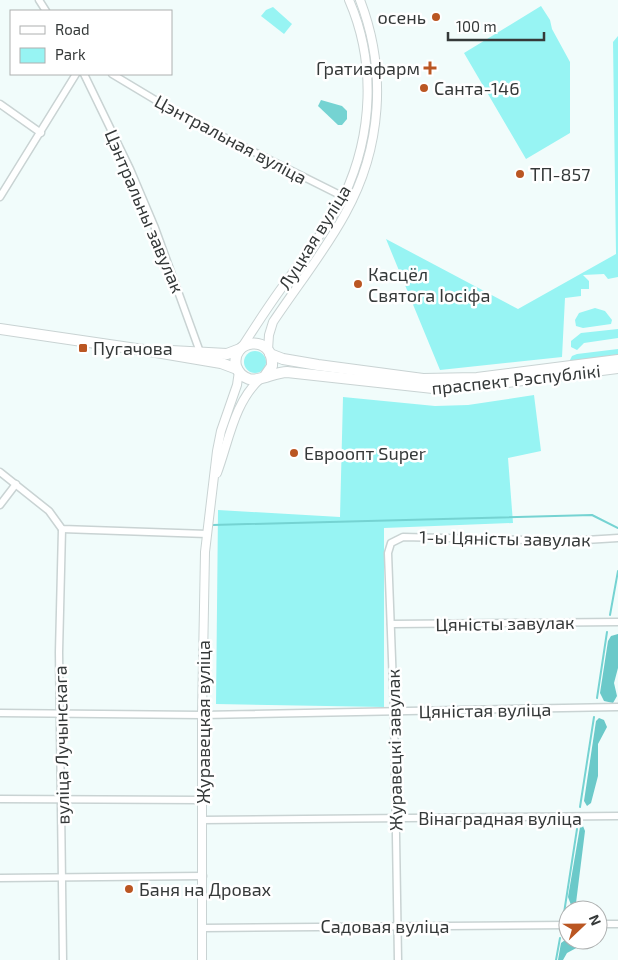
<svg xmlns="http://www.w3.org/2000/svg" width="618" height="960" viewBox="0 0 618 960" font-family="'Exo 2',sans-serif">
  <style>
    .green { fill: #97f4f3 }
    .forest { fill: #6bc9c9 }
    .water { fill: #75d3d2 }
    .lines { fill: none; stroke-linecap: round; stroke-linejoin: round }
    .stream { stroke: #75d3d2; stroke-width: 2 }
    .minor-casing { stroke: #c9d3d3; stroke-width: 9 }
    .tertiary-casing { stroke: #c9d3d3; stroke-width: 10 }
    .primary-casing { stroke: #c9d3d3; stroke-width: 12 }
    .minor { stroke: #fff; stroke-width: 6 }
    .tertiary { stroke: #fff; stroke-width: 8 }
    .primary { stroke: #fff; stroke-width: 10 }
    .poi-dot { fill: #ba5622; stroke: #fff; stroke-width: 2 }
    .labels { text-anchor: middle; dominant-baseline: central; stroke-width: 5; stroke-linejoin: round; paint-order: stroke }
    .poi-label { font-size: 18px; fill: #353939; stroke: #fff; text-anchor: start }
    .street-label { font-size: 18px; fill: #353939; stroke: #fff }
  </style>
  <rect width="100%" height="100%" fill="#f1fcfb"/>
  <g class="green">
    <polygon points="541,6 550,20 552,29 570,62 570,133 526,159 464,53"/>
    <polygon points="273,7 292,24 284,34 261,16 266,10"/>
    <polygon points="618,36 618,277 608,279 604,274 583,275 589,281 589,289 581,289 581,296 565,298 562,357 440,370 386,239 518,309 616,254 613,42"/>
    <polygon points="595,308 605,311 612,320 611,324 583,328 576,326 575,320 579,313"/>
    <polygon points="618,329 618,338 584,343 577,350 571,347 571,341 581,333"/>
    <polygon points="618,349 618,357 572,362 570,360 572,356 577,354"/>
    <circle cx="255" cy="362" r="11"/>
    <polygon points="534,395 541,451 508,458 513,523 384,528 384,707 216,704 218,510 340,517 343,397 435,406 468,405"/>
  </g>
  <g class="forest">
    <polygon points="618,634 618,668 614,683 617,696 613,703 604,701 600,693 608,641 611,636"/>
    <polygon points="599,718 604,720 607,727 598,744 598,776 591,803 587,806 584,801 596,721"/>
    <polygon points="583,826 585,831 576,903 571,905 568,897 580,827"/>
    <polygon points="568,938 568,940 579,940 580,946 567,953 563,960 558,960 561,943"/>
  </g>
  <polygon class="water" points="321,100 342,106 347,111 347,119 342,125 338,125 318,106"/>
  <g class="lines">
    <g class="stream">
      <polyline points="213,525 592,515 618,528"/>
      <polyline points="610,615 618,571"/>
      <polyline points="597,698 607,632"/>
      <polyline points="580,807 594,717"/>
      <polyline points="564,913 577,829"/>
      <polyline points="556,960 560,938"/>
    </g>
    <g class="minor-casing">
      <g id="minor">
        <polyline points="39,0 46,11"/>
        <polyline points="84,74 130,169 155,228 200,352"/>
        <polyline points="112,74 182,116 352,201"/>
        <polyline points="0,104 41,133"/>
        <polyline points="0,197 76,74"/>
        <polyline points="0,472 49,511 62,529 207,534"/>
        <polyline points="0,505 16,484"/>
        <polyline points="62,529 59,652 63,960"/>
        <polyline points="391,624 618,622"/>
        <polyline points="0,713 202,715 618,707"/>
        <polyline points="0,799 202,800"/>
        <polyline points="202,820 618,816"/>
        <polyline points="0,878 203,876"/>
        <polyline points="598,924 618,924"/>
        <polyline points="203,928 568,925"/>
        <polyline points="398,960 394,712 388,553 391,543 403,537 569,541 618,538"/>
      </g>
    </g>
    <g class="tertiary-casing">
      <g id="tertiary">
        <path d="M242,347C257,324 272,300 289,278C307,251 330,225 344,196C373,134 376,62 349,0"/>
        <path d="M268,350L269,335L273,322C297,286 325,251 345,214C382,148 387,70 360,0"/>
        <path d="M217,473C229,441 234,402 261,378"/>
        <polyline points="202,960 202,715 205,552 217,451 221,431 237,385 239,371"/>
      </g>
    </g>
    <g class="primary-casing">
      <g id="primary">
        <polyline points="0,329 150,351 221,363 237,369"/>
        <polyline points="171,351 227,354 240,349"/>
        <polyline points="270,354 283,359 318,365 423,379 477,378 618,360"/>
        <path d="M265,376L272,366C274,333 230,339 236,366C238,372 243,377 249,379C259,382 275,372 287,372L433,388L492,384L618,368"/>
      </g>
    </g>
    <use href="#minor" class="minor"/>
    <use href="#tertiary" class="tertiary"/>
    <use href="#primary" class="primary"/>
  </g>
  <g class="poi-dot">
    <circle cx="436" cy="17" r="5"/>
    <path d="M427.5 60.5h5v5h5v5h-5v5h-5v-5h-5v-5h5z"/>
    <circle cx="424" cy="88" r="5"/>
    <circle cx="520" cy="174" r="5"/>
    <circle cx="358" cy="284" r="5"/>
    <rect x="78" y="343" width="10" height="10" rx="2.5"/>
    <circle cx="294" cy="453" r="5"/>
    <circle cx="129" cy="889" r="5"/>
  </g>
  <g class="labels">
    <g class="poi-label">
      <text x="426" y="17" text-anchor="end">осень</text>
      <text x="420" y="68" text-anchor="end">Гратиафарм</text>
      <text x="434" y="88">Санта-146</text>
      <text x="530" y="174">ТП-857</text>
      <text x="368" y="274">Касцёл<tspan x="368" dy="21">Святога Іосіфа</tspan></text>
      <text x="93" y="348">Пугачова</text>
      <text x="304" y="453">Евроопт Super</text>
      <text x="139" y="889">Баня на Дровах</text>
    </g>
    <g class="street-label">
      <text transform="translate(231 139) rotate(28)">Цэнтральная вуліца</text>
      <text transform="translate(145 211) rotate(67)">Цэнтральны завулак</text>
      <text transform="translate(314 237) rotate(-58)">Луцкая вуліца</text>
      <text transform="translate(516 379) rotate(-6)">праспект Рэспублікі</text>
      <text transform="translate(505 538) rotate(1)">1-ы Цяністы завулак</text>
      <text transform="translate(505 623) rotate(-1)">Цяністы завулак</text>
      <text transform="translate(485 710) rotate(-1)">Цяністая вуліца</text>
      <text transform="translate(203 722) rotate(-90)">Журавецкая вуліца</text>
      <text transform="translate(61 745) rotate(-91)">вуліца Лучынскага</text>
      <text transform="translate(394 750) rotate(-91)">Журавецкі завулак</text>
      <text x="500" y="818">Вінаградная вуліца</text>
      <text x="385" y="926">Садовая вуліца</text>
    </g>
  </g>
  <rect x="10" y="10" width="162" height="65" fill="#ffffff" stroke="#aeb0b0"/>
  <rect x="20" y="26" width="25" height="8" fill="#ffffff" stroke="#aeb0b0"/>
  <text x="55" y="35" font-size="15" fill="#353939">Road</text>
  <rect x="20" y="48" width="25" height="15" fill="#97f4f3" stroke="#aeb0b0"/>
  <text x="55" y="60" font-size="15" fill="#353939">Park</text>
  <g transform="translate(583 925) rotate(68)"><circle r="24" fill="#ffffff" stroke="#aeb0b0"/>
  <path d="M0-4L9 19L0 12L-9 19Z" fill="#ba5622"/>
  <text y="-8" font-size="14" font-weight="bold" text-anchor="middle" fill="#353939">N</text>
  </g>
  <path d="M448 32v8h96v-8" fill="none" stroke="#353939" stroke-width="2.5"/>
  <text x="456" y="32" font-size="15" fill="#353939" stroke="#ffffff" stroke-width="4" paint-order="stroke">100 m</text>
</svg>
